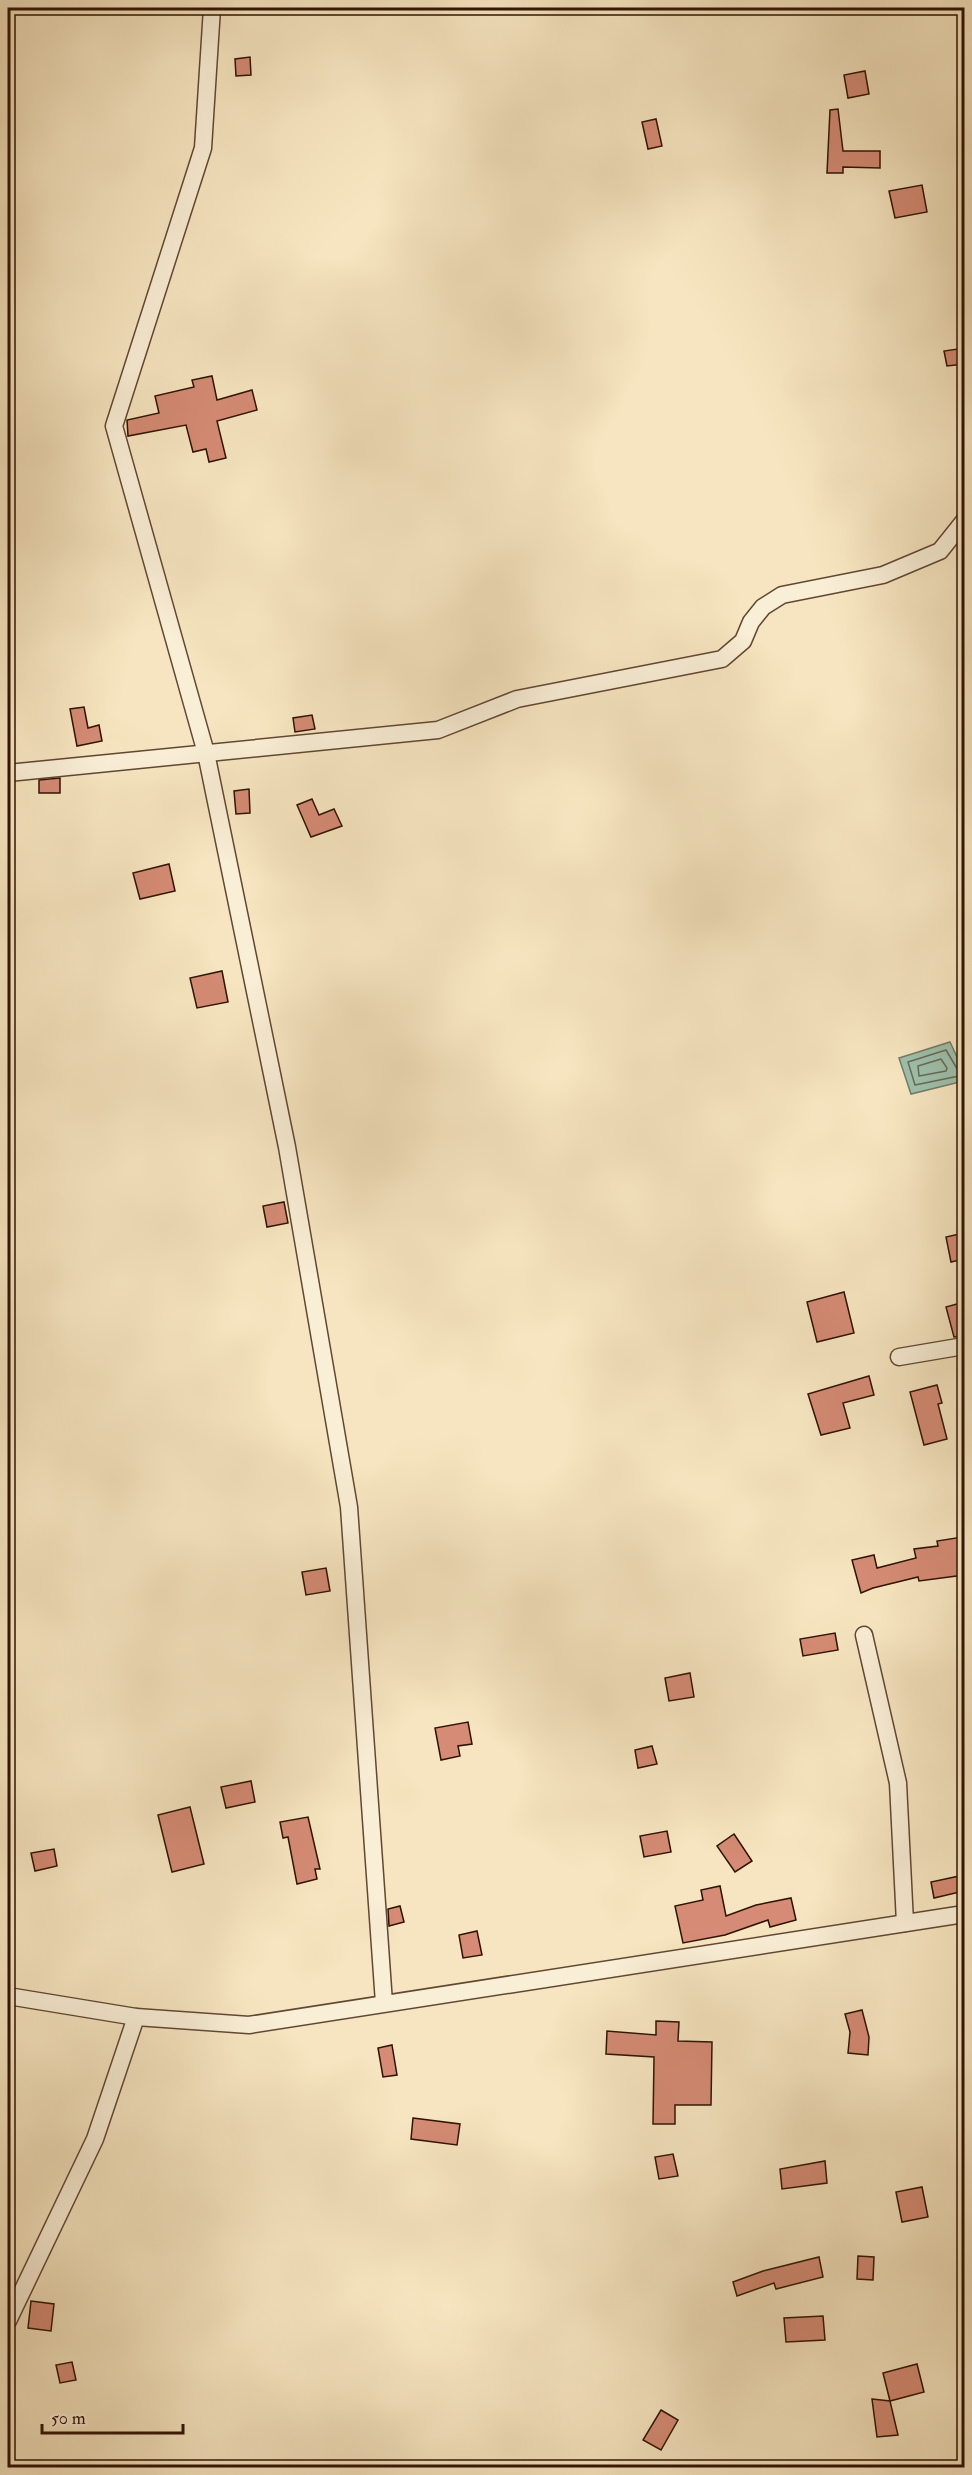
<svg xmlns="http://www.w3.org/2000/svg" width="972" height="2475" viewBox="0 0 972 2475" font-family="'IM FELL Double Pica',serif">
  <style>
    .water { fill: #9ec0ac; stroke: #727b68; stroke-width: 1.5 }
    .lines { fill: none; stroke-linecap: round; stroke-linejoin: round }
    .shore { stroke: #666a57; stroke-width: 1.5 }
    .building { fill: #d58b75; stroke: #2f1302; stroke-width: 1.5 }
    .street-casing { stroke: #614832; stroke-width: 19 }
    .street { stroke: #f9eed6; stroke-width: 16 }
  </style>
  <rect width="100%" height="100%" fill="#f6e5c0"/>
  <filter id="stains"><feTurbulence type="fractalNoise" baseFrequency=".00333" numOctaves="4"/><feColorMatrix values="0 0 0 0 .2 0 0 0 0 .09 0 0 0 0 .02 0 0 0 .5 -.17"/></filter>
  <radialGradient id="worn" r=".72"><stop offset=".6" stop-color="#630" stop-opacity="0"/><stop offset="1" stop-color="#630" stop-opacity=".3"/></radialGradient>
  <polygon class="water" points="950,1042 964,1072 964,1081 911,1094 899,1058"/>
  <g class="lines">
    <g class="shore">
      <polygon points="946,1050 959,1072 959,1076 915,1085 908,1062"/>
      <polygon points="941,1059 947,1068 946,1071 919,1076 918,1066"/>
    </g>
  </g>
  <g class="building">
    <polygon points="250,57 251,75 236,76 235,59"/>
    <polygon points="865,71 869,94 848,98 844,75"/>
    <polygon points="838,109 843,151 880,151 880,168 843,167 843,173 827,173 830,110"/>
    <polygon points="656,119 662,146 648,149 642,122"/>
    <polygon points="922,185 927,212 895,218 889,191"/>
    <polygon points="964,348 964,364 947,366 944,351"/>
    <polygon points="212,376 217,400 252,390 257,410 217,421 226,458 209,462 206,449 193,452 186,425 128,436 127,420 159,413 155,396 194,387 192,380"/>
    <polygon points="84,707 88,728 99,725 102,741 77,746 70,709"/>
    <polygon points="312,715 315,729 295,732 293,718"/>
    <polygon points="60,778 60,793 39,793 39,780"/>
    <polygon points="249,789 250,813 236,814 234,791"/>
    <polygon points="312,799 319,815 334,809 342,826 311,837 297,805"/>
    <polygon points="169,864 175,891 140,899 133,873"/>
    <polygon points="222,971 228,1002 197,1008 190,978"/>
    <polygon points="284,1202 288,1223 267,1227 263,1206"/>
    <polygon points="964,1233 964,1259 951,1262 946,1237"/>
    <polygon points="844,1292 854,1333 817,1342 807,1302"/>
    <polygon points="964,1302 964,1336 954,1337 946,1307"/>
    <polygon points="869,1376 874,1395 843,1403 850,1428 821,1435 808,1394"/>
    <polygon points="937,1385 942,1403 938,1404 947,1439 924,1445 910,1392"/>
    <polygon points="962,1537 964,1575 919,1581 918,1577 873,1588 861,1593 852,1560 874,1555 877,1568 916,1558 914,1549 938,1546 937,1541"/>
    <polygon points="326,1568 330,1591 306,1595 302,1572"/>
    <polygon points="835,1633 838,1650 803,1656 800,1639"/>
    <polygon points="690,1673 694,1697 669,1701 665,1678"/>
    <polygon points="468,1722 472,1744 458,1746 460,1756 441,1760 435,1728"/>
    <polygon points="652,1746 657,1764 638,1768 635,1750"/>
    <polygon points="251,1781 255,1802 226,1808 221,1787"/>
    <polygon points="190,1807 204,1864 172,1872 158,1815"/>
    <polygon points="308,1817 320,1869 315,1869 317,1879 297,1884 288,1837 283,1838 280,1822"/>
    <polygon points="667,1831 671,1852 644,1857 640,1836"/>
    <polygon points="734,1834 752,1861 735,1872 717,1846"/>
    <polygon points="54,1849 57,1866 35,1871 31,1853"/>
    <polygon points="964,1875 964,1891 934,1898 931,1882"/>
    <polygon points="720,1886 726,1916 756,1905 791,1898 796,1920 770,1927 768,1920 725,1935 683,1943 675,1906 703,1900 701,1890"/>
    <polygon points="400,1906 404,1922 389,1926 388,1909"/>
    <polygon points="477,1931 482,1955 463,1958 459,1935"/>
    <polygon points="862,2010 869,2037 868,2055 848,2053 850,2032 845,2014"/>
    <polygon points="656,2021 679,2022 678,2041 712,2042 711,2105 675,2105 675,2124 653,2124 654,2057 606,2054 607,2031 656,2035"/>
    <polygon points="392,2045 397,2075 383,2077 378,2048"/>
    <polygon points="413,2118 460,2124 457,2145 411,2139"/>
    <polygon points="673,2154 678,2176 659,2179 655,2157"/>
    <polygon points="825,2161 827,2183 782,2189 780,2169"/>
    <polygon points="922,2187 928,2217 902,2222 896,2192"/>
    <polygon points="858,2256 874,2257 873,2280 857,2279"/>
    <polygon points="819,2257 823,2277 776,2289 774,2283 737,2296 733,2282 763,2271"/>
    <polygon points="31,2301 54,2304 51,2331 28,2328"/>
    <polygon points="823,2316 825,2340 786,2342 784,2318"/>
    <polygon points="72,2362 76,2380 60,2383 56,2365"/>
    <polygon points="917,2364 924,2392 890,2401 883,2373"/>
    <polygon points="872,2399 890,2401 898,2435 877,2437"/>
    <polygon points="661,2410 678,2420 661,2450 643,2440"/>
  </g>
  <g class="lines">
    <g class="street-casing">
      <g id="street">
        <polyline points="212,8 203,148 114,426 206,753 287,1147 349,1507 384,2003"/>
        <polyline points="8,773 438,730 517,699 722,659 743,641 751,622 763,607 782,595 883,575 940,551 964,521"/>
        <polyline points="899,1357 964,1346"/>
        <polyline points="864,1635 898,1783 905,1923"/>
        <polyline points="8,1996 136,2017 249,2025 964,1914"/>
        <polyline points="8,2321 95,2139 136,2017"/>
      </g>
    </g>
    <use href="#street" class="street"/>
  </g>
  <rect width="972" height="2475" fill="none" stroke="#f6e5c0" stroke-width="30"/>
  <rect x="9" y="9" width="954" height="2457" fill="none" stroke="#2f1302" stroke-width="3"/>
  <rect x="15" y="15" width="942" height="2445" fill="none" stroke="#2f1302" stroke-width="1.5"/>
  <path d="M42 2424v9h141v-9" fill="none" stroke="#2f1302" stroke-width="3"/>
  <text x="51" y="2424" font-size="18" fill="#2f1302" stroke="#f9eed6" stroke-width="4.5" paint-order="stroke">50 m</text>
  <rect width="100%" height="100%" filter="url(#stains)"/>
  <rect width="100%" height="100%" fill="url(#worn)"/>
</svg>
